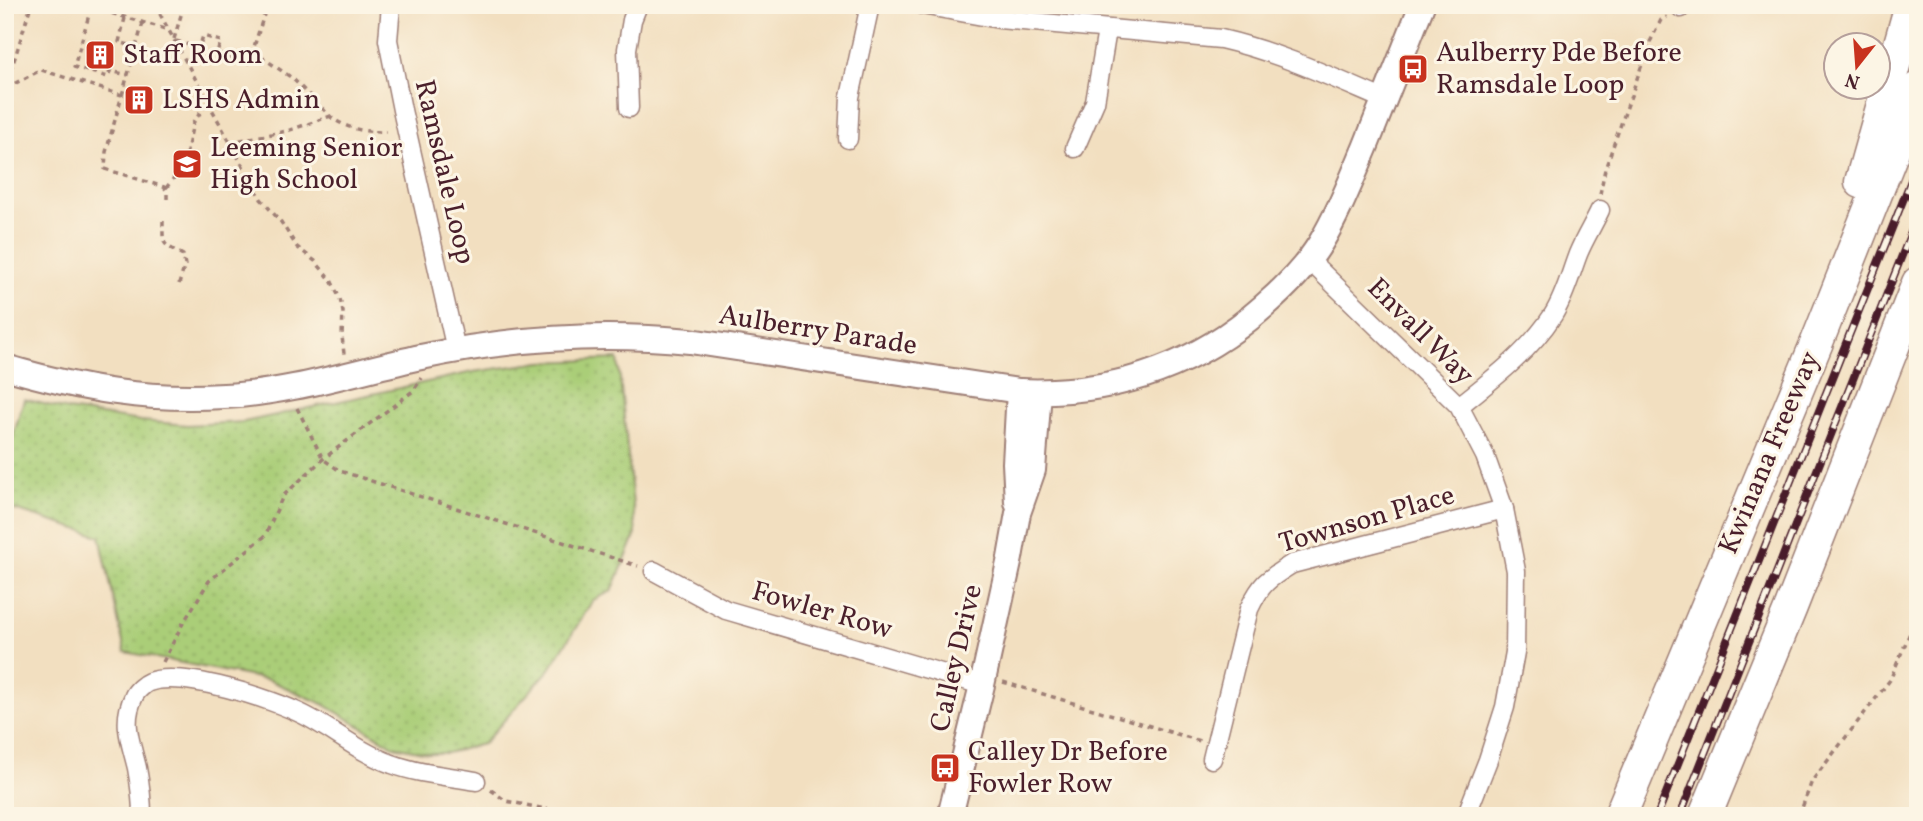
<svg xmlns="http://www.w3.org/2000/svg" width="1923" height="821" viewBox="0 0 1923 821" font-family="Vollkorn,serif">
  <style>
    .park { fill: url(#park-dots); stroke: #7a7652; stroke-width: 2 }
    .lines { fill: none; stroke-linecap: round; stroke-linejoin: round }
    .street-casing { stroke: #9e7f76; stroke-width: 21 }
    .secondary-casing { stroke: #9e7f76; stroke-width: 28 }
    .highway-casing { stroke: #9e7f76; stroke-width: 35 }
    .path { stroke: #9e7f76; stroke-width: 3.5; stroke-dasharray: 5 5; stroke-linecap: butt }
    .street { stroke: #fff; stroke-width: 18 }
    .secondary { stroke: #fff; stroke-width: 24 }
    .highway { stroke: #fff; stroke-width: 32 }
    .rail-casing { stroke: #4a1f2b; stroke-width: 8 }
    .rail { stroke: #fcf5e5; stroke-width: 5; stroke-dasharray: 16; stroke-linecap: butt }
    .labels { text-anchor: middle; dominant-baseline: central; stroke-width: 6; stroke-linejoin: round; paint-order: stroke }
    .poi-label { font-size: 28px; fill: #4a1f2b; stroke: #fcf5e5; text-anchor: start }
    .street-label { font-size: 28px; fill: #4a1f2b; stroke: #fcf5e5 }
  </style>
  <defs>
    <pattern id="park-dots" width="8" height="8" patternUnits="userSpaceOnUse" patternTransform="scale(1.75)"><rect width="8" height="8" fill="#aace78"/><path d="M2 2h.1M6 6h.1" fill="none" stroke="#94b068" stroke-width="1.8" stroke-linecap="round"/></pattern>
  </defs>
  <rect width="100%" height="100%" fill="#fcf5e5"/>
  <filter id="ink" filterUnits="userSpaceOnUse"><feTurbulence type="fractalNoise" baseFrequency=".0143" numOctaves="2"/><feDisplacementMap in="SourceGraphic" scale="14" xChannelSelector="R" yChannelSelector="G"/><feConvolveMatrix kernelMatrix="1 2 1 2 8 2 1 2 1" color-interpolation-filters="sRGB"/></filter>
  <filter id="wash" filterUnits="userSpaceOnUse"><feTurbulence type="fractalNoise" baseFrequency=".00686" numOctaves="4" result="noise"/><feDisplacementMap in="SourceGraphic" scale="28" xChannelSelector="R" yChannelSelector="G"/><feGaussianBlur stdDeviation="1.57" result="paint"/><feColorMatrix in="noise" values="0 0 0 0 0 0 0 0 0 0 0 0 0 0 0 0 0 1.4 0 .05"/><feComposite in="paint" operator="in"/></filter>
  <g filter="url(#wash)">
    <rect width="100%" height="100%" fill="#f2dfc0"/>
    <polygon class="park" points="618,359 636,534 612,591 593,600 550,669 483,744 447,753 428,753 394,746 323,704 269,680 125,652 100,536 5,507 5,464 24,399 68,410 141,421 187,425 244,422 473,372 541,362"/>
  </g>
  <g filter="url(#ink)">
    <g class="lines">
      <g class="street-casing">
        <g id="street">
          <polyline points="391,5 388,40 402,110 456,350"/>
          <path d="M922,5L999,19L1221,39C1278,52 1331,77 1385,100"/>
          <polyline points="1681,8 1682,5"/>
          <polyline points="629,108 627,49 632,20 638,5"/>
          <polyline points="848,139 850,97 870,5"/>
          <polyline points="1075,148 1095,102 1107,30"/>
          <polyline points="1309,260 1459,406 1485,456 1504,509 1516,571 1515,652 1505,707 1488,760 1466,816"/>
          <path d="M1459,406C1493,379 1529,352 1553,315C1565,296 1570,275 1578,254C1584,239 1593,225 1600,210"/>
          <polyline points="654,571 726,610 982,685"/>
          <path d="M1212,759L1249,609C1262,582 1268,579 1292,564L1504,509"/>
          <path d="M142,816C142,800 140,784 137,768C131,742 121,722 134,696C136,691 144,684 149,682C182,670 273,699 304,715C334,730 360,753 392,764C419,774 448,776 476,781"/>
        </g>
      </g>
      <g class="secondary-casing">
        <g id="secondary">
          <path d="M5,367C80,389 146,401 224,396C291,393 356,371 421,357C510,338 599,332 690,341L1019,391C1111,395 1194,368 1263,307C1284,289 1305,268 1320,244C1338,214 1351,181 1365,148C1384,101 1403,53 1422,5"/>
          <polyline points="1017,502 1015,463 1019,391"/>
          <polyline points="950,816 982,685 1010,558 1018,513 1033,470 1039,392"/>
        </g>
      </g>
      <g class="highway-casing">
        <g id="highway">
          <polyline points="1861,182 1911,5"/>
          <polyline points="1620,816 1817,342 1918,88"/>
          <polyline points="1705,816 1791,607 1918,283"/>
        </g>
      </g>
      <g class="path">
        <polyline points="83,5 169,30"/>
        <polyline points="155,5 261,199 281,222 297,247 315,261 331,280 340,299 343,312 342,336 344,354"/>
        <polyline points="91,8 74,67 108,77 110,71 128,75"/>
        <polyline points="125,18 119,42 136,47"/>
        <polyline points="174,39 184,5"/>
        <polyline points="176,41 199,48 203,36 221,41 217,53 249,63 267,5"/>
        <path d="M253,51L292,78L332,118C350,130 366,132 386,132"/>
        <polyline points="6,88 41,70 122,95 106,152 105,169 164,187 167,191 167,204"/>
        <polyline points="5,90 31,5"/>
        <polyline points="122,95 143,23"/>
        <polyline points="230,142 287,131 331,116"/>
        <polyline points="166,188 184,165 193,123 208,102"/>
        <polyline points="1600,194 1605,169 1650,42 1661,20 1667,17"/>
        <path d="M163,221C163,246 161,243 183,255L185,265L179,284"/>
        <polyline points="297,408 323,459 340,471 638,566"/>
        <polyline points="163,662 182,625 209,581 265,536 283,496 323,459 413,391 422,378"/>
        <polyline points="1003,682 1200,741"/>
        <polyline points="491,790 506,801 579,816"/>
        <polyline points="1799,816 1812,781 1890,680 1918,614"/>
      </g>
      <use href="#street" class="street"/>
      <use href="#secondary" class="secondary"/>
      <use href="#highway" class="highway"/>
      <g class="rail-casing">
        <g id="rail">
          <polyline points="1657,816 1918,163"/>
          <polyline points="1680,816 1918,215"/>
        </g>
      </g>
      <use href="#rail" class="rail"/>
    </g>
  </g>
  <defs>
    <g id="building-square" transform="scale(1.575)"><rect x="-9" y="-9" width="18" height="18" rx="4" fill="#c8321e" stroke="#fcf5e5"/><path d="M-4-6H4V6H1V3H-1V6H-4ZM-2.5-4.3h1.7v1.8h-1.7ZM.8-4.3h1.7v1.8H.8ZM-2.5-1h1.7V.8h-1.7ZM.8-1h1.7V.8H.8Z" fill="#fff"/></g>
    <g id="bus-square" transform="scale(1.575)"><rect x="-9" y="-9" width="18" height="18" rx="4" fill="#c8321e" stroke="#fcf5e5"/><path d="M-5-6H5V4H4V6H2V4H-2V6H-4V4H-5ZM-3.5-4V0h7V-4ZM-3.5 1.2v1.5H-2V1.2ZM2 1.2v1.5H3.5V1.2Z" fill="#fff"/></g>
    <g id="school-square" transform="scale(1.575)"><rect x="-9" y="-9" width="18" height="18" rx="4" fill="#c8321e" stroke="#fcf5e5"/><path d="M0-5L7-2L0 1L-7-2ZM-4 1L0 2.5L4 1V4Q0 6-4 4Z" fill="#fff"/></g>
  </defs>
  <g fill-rule="evenodd">
    <use href="#building-square" x="100" y="55"/>
    <use href="#bus-square" x="1413" y="69"/>
    <use href="#building-square" x="139" y="100"/>
    <use href="#school-square" x="187" y="164"/>
    <use href="#bus-square" x="945" y="768"/>
  </g>
  <g class="labels">
    <g class="poi-label">
      <text x="1436" y="53">Aulberry Pde Before<tspan x="1436" dy="32">Ramsdale Loop</tspan></text>
      <text x="123" y="55">Staff Room</text>
      <text x="162" y="100">LSHS Admin</text>
      <text x="210" y="148">Leeming Senior<tspan x="210" dy="32">High School</tspan></text>
      <text x="968" y="752">Calley Dr Before<tspan x="968" dy="32">Fowler Row</tspan></text>
    </g>
    <g class="street-label">
      <text transform="translate(444 172) rotate(77)">Ramsdale Loop</text>
      <text transform="translate(818 331) rotate(9)">Aulberry Parade</text>
      <text transform="translate(1420 332) rotate(45)">Envall Way</text>
      <text transform="translate(1770 453) rotate(-67)">Kwinana Freeway</text>
      <text transform="translate(1367 520) rotate(-16)">Townson Place</text>
      <text transform="translate(822 611) rotate(16)">Fowler Row</text>
      <text transform="translate(957 658) rotate(-77)">Calley Drive</text>
    </g>
  </g>
  <rect width="1923" height="821" fill="none" stroke="#fcf5e5" stroke-width="28"/>
  <g transform="translate(1857 66) rotate(197)"><circle r="33" fill="#fcf5e5" stroke="#b59f9b" stroke-width="2"/>
  <path d="M0-5L12 26L0 18L-12 26Z" fill="#c8321e"/>
  <text y="-10" font-size="19" font-weight="bold" text-anchor="middle" fill="#4a1f2b">N</text>
  </g>
</svg>
